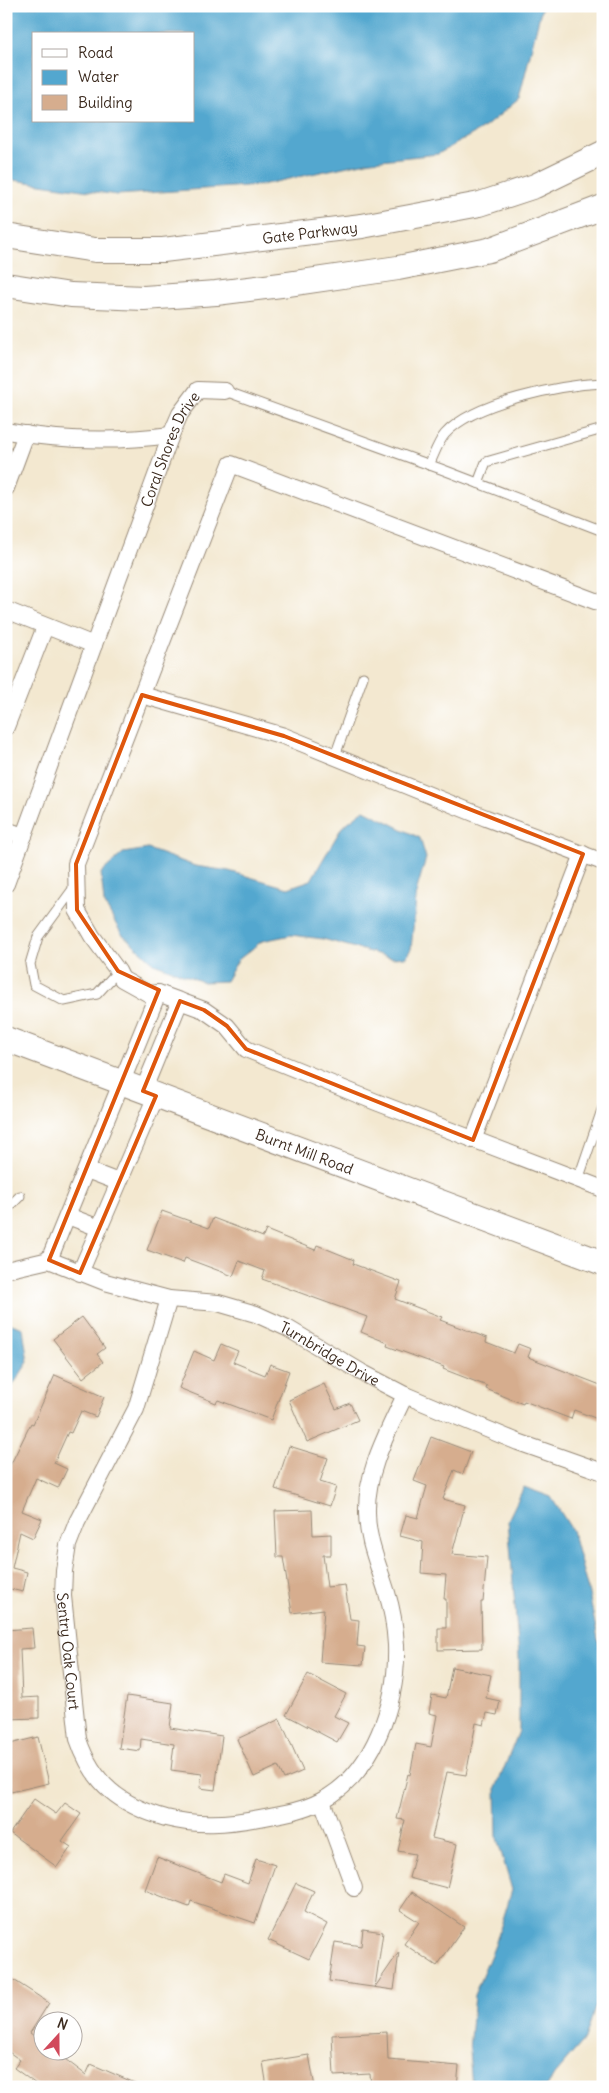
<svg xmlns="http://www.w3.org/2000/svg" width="609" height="2093" viewBox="0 0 609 2093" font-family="Delius,sans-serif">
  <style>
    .water { fill: #53a7cf; stroke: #476876; fill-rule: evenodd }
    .building { fill: #d6ad8e }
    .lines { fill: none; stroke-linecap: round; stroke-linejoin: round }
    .lane-casing { stroke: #978977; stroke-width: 11 }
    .street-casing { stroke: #978977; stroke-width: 18 }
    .secondary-casing { stroke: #978977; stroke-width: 26 }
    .lane { stroke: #fff; stroke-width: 9 }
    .street { stroke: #fff; stroke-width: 16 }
    .secondary { stroke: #fff; stroke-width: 24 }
    .marked { fill: none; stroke: #df570d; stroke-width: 4; stroke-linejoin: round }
    .labels { text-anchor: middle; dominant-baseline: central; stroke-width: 4.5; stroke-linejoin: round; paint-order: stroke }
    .street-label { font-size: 15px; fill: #3b2a1e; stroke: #fff }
  </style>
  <rect width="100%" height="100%" fill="#fff"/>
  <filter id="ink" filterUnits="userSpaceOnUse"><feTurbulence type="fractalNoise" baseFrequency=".02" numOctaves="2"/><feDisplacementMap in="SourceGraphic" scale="10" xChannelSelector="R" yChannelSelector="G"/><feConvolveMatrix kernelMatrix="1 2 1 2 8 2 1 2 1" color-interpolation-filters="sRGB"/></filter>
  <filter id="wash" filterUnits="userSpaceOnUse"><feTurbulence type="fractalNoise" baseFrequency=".0096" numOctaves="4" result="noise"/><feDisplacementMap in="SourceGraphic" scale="20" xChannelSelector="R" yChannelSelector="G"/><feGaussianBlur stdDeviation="1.12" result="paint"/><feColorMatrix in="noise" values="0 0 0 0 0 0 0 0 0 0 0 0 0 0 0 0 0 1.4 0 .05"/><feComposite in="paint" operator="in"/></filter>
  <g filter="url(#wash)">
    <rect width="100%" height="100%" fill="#f3e8d0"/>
    <g class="water">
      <path d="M6,6H542L519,99L485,127L438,154L371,161L261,185L117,195L6,179ZM34,34H194V121H34Z"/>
      <polygon points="364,810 420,838 426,858 417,889 411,949 406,957 392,958 323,939 291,935 262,941 238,960 226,981 203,982 154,963 121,933 104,903 101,873 123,853 148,849 195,866 229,871 288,888 311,880 342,827"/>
      <polygon points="6,1322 23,1328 28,1362 6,1396"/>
      <polygon points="524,1487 551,1497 572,1530 589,1594 603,1664 603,1983 585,2039 554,2075 547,2087 472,2087 469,2050 474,1995 495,1945 512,1890 497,1838 496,1788 519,1731 519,1657 508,1520"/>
    </g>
    <g id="blocks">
      <g class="building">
        <polygon points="162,1211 209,1228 213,1218 263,1237 266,1230 315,1250 317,1245 354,1260 353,1264 401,1282 395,1299 442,1317 440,1320 487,1338 486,1342 514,1353 518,1344 531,1349 528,1357 603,1386 603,1421 574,1410 571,1419 524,1401 523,1404 486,1389 487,1386 443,1369 444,1367 387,1346 388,1343 361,1332 367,1317 262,1279 265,1271 239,1261 233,1276 185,1258 183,1263 147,1250"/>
        <polygon points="82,1317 105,1348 97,1354 103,1362 83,1378 53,1339"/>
        <polygon points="221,1344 238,1351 233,1362 265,1375 270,1364 289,1371 271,1420 218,1400 216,1403 179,1388 194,1351 214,1360"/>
        <polygon points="55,1375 104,1397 96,1417 81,1411 71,1433 68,1432 54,1463 67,1469 58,1488 36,1478 22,1511 42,1519 33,1538 20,1532 12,1568 27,1572 23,1592 6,1588 6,1474 31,1423 33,1424"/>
        <polygon points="324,1384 336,1409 350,1403 358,1420 307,1442 289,1400"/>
        <polygon points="431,1437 471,1452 463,1474 454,1470 443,1499 465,1505 452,1554 487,1557 483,1602 481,1602 482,1649 438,1650 438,1628 446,1628 446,1599 444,1599 446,1575 421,1573 423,1542 400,1536 406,1515 418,1518 427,1486 414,1481"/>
        <polygon points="289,1446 328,1458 320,1482 336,1487 330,1506 275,1489"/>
        <polygon points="312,1510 313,1535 331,1534 331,1555 323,1555 327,1587 345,1585 350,1619 359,1620 357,1646 365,1647 363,1665 320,1662 324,1609 292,1613 283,1557 277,1557 275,1511"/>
        <polygon points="32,1628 34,1648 20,1649 22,1698 39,1697 39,1718 6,1719 6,1630"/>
        <polygon points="452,1667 491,1675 486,1698 500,1701 497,1715 487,1713 484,1725 476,1723 466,1775 447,1772 432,1838 457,1844 447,1888 409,1878 415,1854 398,1851 405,1820 397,1819 408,1774 410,1775 416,1744 431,1747 437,1715 429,1713 432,1695 446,1698"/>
        <polygon points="308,1674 346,1694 334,1716 348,1723 337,1742 286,1715"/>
        <polygon points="127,1696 173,1703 170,1728 222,1736 215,1790 200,1788 202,1774 171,1770 174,1744 141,1739 140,1751 119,1748"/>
        <polygon points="280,1719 303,1771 284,1779 278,1766 254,1777 237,1739"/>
        <polygon points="38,1737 49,1783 11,1792 6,1773 6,1745"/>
        <polygon points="34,1799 56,1814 65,1803 81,1814 62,1841 71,1847 57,1867 10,1833"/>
        <polygon points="157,1857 221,1882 224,1874 248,1883 256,1859 275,1865 255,1923 191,1901 189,1907 145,1890"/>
        <polygon points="296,1883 314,1891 304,1912 327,1924 309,1959 268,1940"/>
        <polygon points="412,1892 464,1927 437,1966 404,1944 419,1922 400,1910"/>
        <polygon points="363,1929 383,1932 375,1987 399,1952 394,1990 329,1981 335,1942 361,1946"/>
        <polygon points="6,1975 49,2003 30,2033 42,2042 42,2050 53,2050 86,2075 91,2064 144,2087 40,2087 14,2068 20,2060 6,2050"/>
        <polygon points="387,2032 388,2060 459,2066 457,2087 426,2087 390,2083 390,2087 371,2087 370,2074 334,2076 332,2035"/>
        <polygon points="309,2055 315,2087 267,2087 263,2062"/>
      </g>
    </g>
  </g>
  <g filter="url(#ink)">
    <use href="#blocks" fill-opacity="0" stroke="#978977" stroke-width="1"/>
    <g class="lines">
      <g class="lane-casing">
        <g id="lane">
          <polyline points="225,391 441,469 603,531"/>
          <path d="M429,465C434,455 438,442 445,434C474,402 560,385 603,383"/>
          <polyline points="478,483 486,462 603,429"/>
          <polyline points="335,756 363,677"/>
          <polyline points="76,885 38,937 30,964 34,985 64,1001 97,994 118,971"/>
          <polyline points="578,1180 603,1107"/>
          <polyline points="6,1210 20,1196"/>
        </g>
      </g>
      <g class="street-casing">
        <g id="street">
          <path d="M6,431C60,441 117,442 171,435"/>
          <polyline points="6,488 26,434"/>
          <polyline points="603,604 231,464 76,864 77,910 92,936 118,971 122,979 149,994 158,993 204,1010 227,1026 246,1049 376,1102 603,1189"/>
          <polyline points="6,610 94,645"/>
          <polyline points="142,695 284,736 486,818 603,862"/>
          <polyline points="6,727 45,627"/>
          <polyline points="6,830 24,836"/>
          <path id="s1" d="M6,884L171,435L180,414L198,390L225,391"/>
          <polyline points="143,1091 180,1001"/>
          <polyline points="473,1140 583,854"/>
          <polyline points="87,1170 118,1182"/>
          <polyline points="68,1216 99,1228"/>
          <path id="s2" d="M49,1260L105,1282L169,1299L218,1303L256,1314L287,1328L361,1372L405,1395L518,1442L603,1472"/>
          <polyline points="49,1260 158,993"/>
          <polyline points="6,1270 49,1260"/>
          <polyline points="80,1273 156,1096"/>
          <path id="s3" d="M169,1299L136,1409L77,1522L68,1545L64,1571L63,1596L78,1739C93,1784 120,1805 166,1818C198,1826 227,1824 259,1818C281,1814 302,1811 321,1801C374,1774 398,1701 396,1645C395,1627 392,1609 387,1593C379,1566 367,1541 367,1512C366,1470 388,1432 405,1395"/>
          <polyline points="322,1801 354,1888"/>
        </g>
      </g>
      <g class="secondary-casing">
        <g id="secondary">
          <path id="s4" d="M6,236L95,250H163L362,226L480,204L535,186L603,153"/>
          <polyline points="6,285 71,295 144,298 216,293 281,285 398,268 489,250 603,207"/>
          <path id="s5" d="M6,1039L603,1263"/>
        </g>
      </g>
      <use href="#lane" class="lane"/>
      <use href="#street" class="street"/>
      <use href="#secondary" class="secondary"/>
    </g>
  </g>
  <path class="marked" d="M142,695L284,736L583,854L473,1140L246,1049L227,1026L204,1010L180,1001L143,1091L156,1096L80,1273L49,1260L159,990L118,971L77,910L76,864Z"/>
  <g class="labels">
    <g class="street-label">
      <text stroke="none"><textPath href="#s4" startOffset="306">Gate Parkway</textPath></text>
      <text stroke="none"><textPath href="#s1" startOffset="465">Coral Shores Drive</textPath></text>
      <text stroke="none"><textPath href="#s5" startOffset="319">Burnt Mill Road</textPath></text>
      <text stroke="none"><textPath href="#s2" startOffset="299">Turnbridge Drive</textPath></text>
      <text stroke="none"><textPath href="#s3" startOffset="374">Sentry Oak Court</textPath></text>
    </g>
  </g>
  <rect width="609" height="2093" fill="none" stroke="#fff" stroke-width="25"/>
  <rect x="32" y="32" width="162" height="90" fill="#ffffff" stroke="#b1aaa5"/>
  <rect x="42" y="49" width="25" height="8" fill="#ffffff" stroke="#b1aaa5"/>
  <text x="78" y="58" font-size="15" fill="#3b2a1e">Road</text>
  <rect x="42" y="70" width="25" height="15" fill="#53a7cf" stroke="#b1aaa5"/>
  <text x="78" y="82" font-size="15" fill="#3b2a1e">Water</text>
  <rect x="42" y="95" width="25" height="15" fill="#d6ad8e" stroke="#b1aaa5"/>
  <text x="78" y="108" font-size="15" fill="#3b2a1e">Building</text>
  <g transform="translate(58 2036) rotate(21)"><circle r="24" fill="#ffffff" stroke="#b1aaa5"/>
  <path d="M0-4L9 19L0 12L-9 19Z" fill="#d1495b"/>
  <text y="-8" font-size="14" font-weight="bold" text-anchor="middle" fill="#3b2a1e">N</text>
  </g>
</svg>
